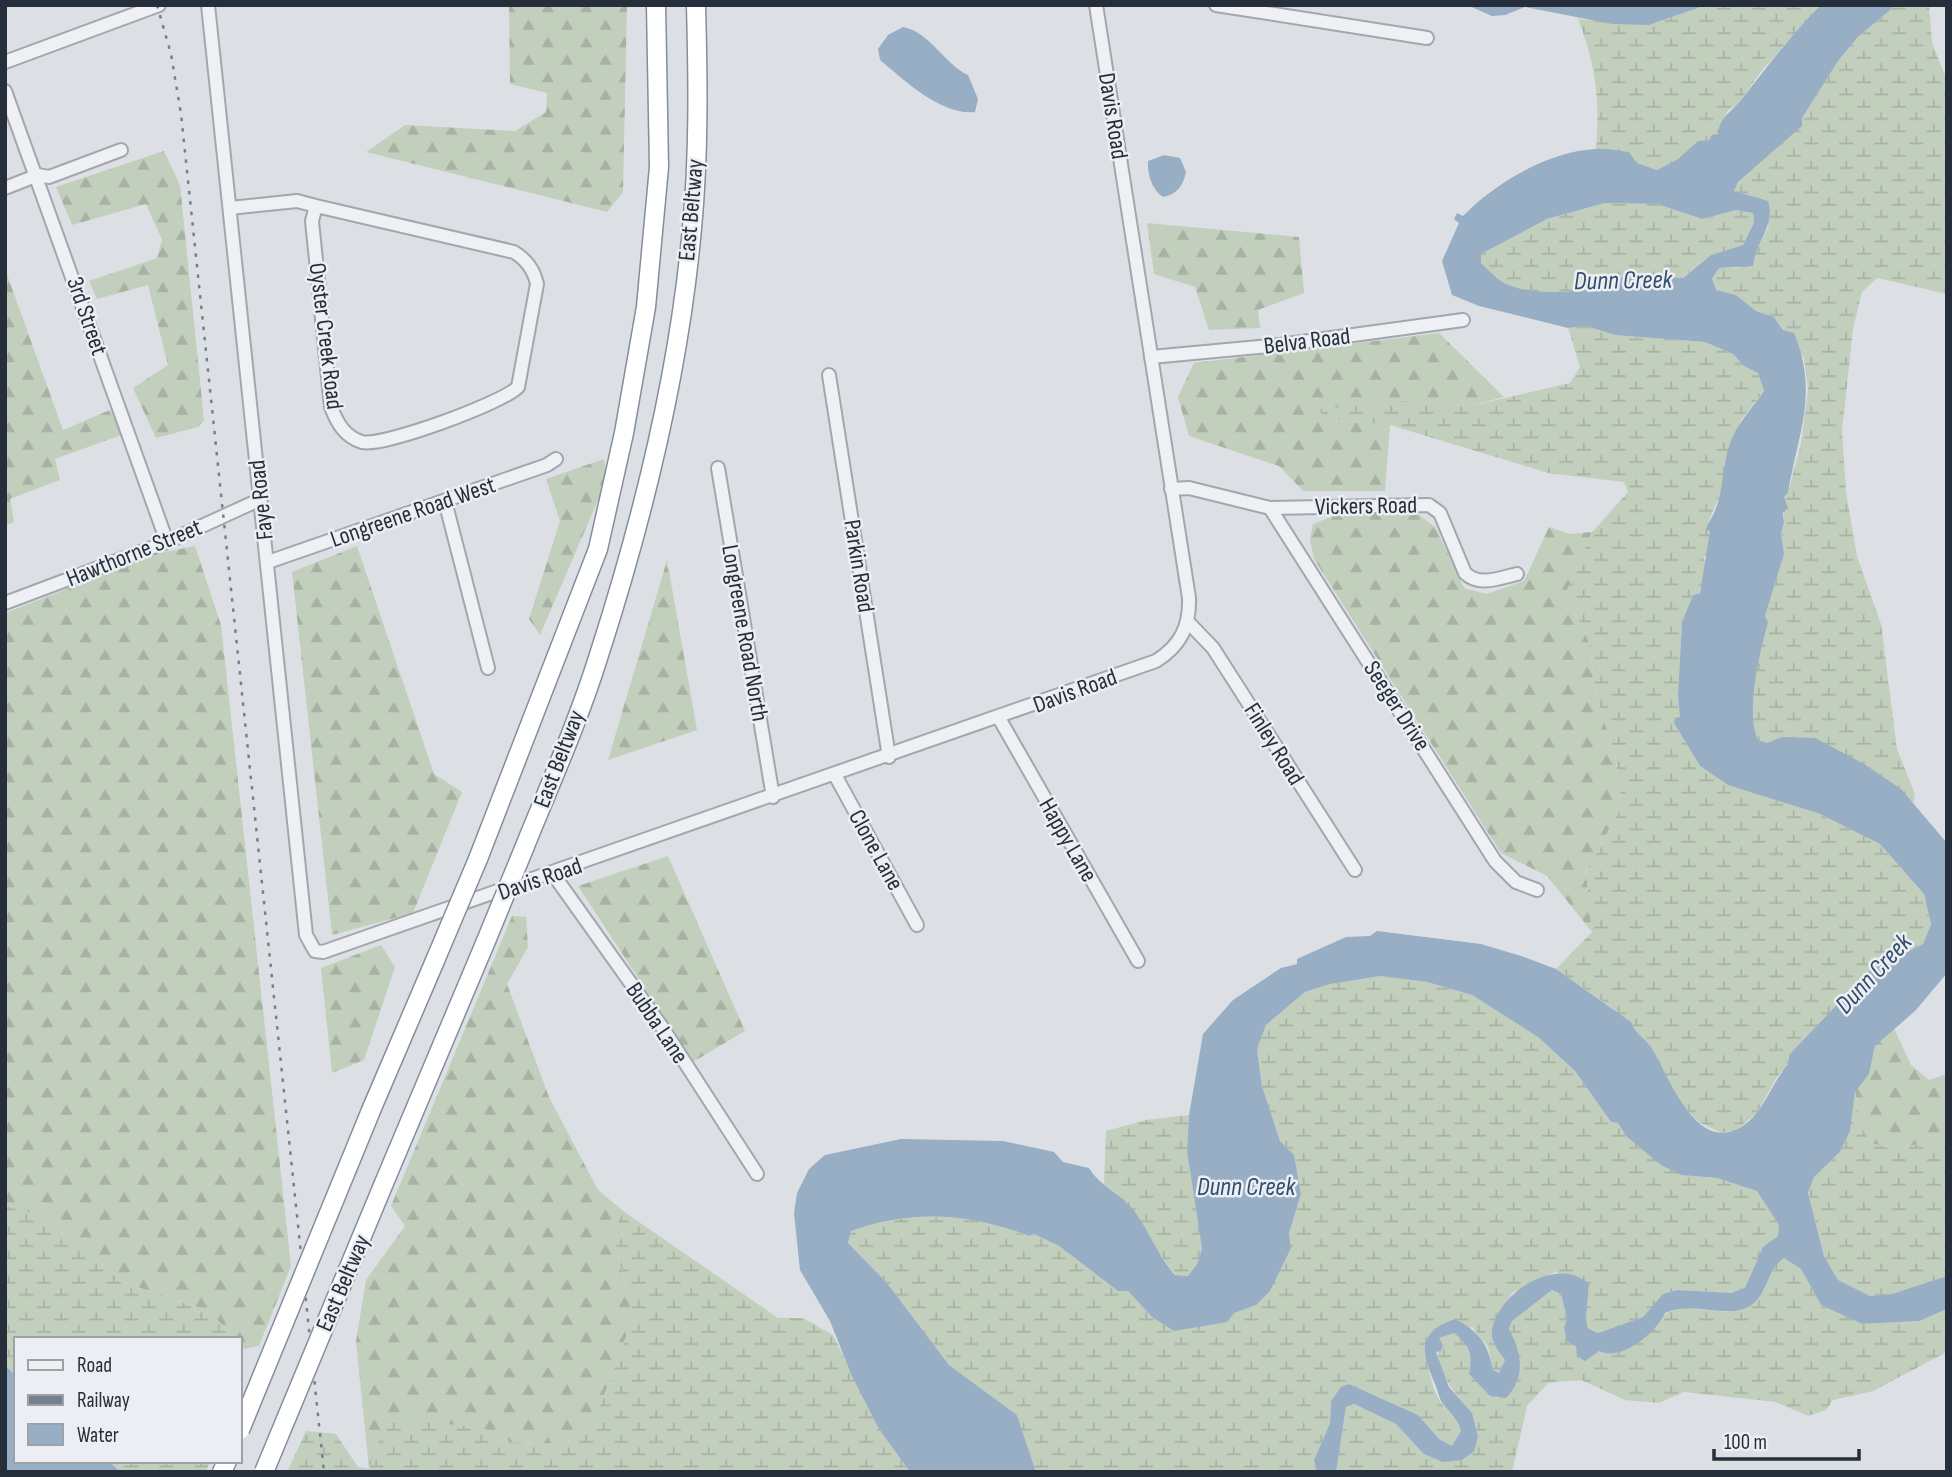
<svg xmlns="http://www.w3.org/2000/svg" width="1952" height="1477" viewBox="0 0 1952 1477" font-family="'Sofia Sans Condensed',sans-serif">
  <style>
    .forest { fill: url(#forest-firs) }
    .wetland { fill: url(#wetland-marsh) }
    .water { fill: #98aec4; fill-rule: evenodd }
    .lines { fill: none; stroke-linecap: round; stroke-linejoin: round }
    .minor-casing { stroke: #a2a7af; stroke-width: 16 }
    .highway-casing { stroke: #848d9b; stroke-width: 21 }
    .minor { stroke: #eef0f4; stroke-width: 12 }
    .highway { stroke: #fff; stroke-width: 18 }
    .rail { stroke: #767f8e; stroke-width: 2.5; stroke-dasharray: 3.5 7; stroke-linecap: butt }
    .highway-bridge-casing { stroke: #848d9b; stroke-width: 21; stroke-linecap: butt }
    .highway-bridge { stroke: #fff; stroke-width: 18 }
    .labels { text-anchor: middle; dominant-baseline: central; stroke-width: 5; stroke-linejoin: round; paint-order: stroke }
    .street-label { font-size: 24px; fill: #272e3b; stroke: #ebeff3 }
    .water-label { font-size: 26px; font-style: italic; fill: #334d6c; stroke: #ebeff3 }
  </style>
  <defs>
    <pattern id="forest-firs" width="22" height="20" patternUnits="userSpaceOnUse" patternTransform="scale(1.75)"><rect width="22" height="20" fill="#c2cfbd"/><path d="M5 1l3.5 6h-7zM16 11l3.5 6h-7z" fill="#a7b2a3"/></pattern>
    <pattern id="wetland-marsh" width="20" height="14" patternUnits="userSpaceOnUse" patternTransform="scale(1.75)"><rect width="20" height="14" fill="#c2cfbd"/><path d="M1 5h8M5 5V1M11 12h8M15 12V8" fill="none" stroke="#a7b2a3"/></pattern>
  </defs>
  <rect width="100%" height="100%" fill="#dce0e5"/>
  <g class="forest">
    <polygon points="509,5 627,5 623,192 607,212 366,152 405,125 515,131 546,112 547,93 510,84"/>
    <polygon points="164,151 180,185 204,420 198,427 156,438 133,388 168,365 148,285 97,299 89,281 157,258 162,240 146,204 72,225 56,187"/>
    <polygon points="1147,223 1299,237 1304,293 1258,310 1260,328 1209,330 1195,287 1154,274"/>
    <polygon points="5,269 63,430 110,410 124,434 55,459 60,480 10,499 14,522 5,526"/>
    <polygon points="1439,333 1504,397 1466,407 1405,401 1322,418 1390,425 1385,491 1303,491 1279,466 1189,436 1178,397 1194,363"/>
    <polygon points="604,459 607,479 540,635 529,619 560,521 546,479"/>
    <polygon points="1341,513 1417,513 1436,528 1464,588 1486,594 1524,581 1549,527 1569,534 1592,532 1566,593 1589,642 1596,695 1615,754 1622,806 1586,872 1592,932 1547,876 1501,853 1314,559 1310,539 1313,524"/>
    <polygon points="195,546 221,625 291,1266 259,1346 244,1349 240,1339 235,1339 209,1311 128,1284 37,1214 5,1208 5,613 160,553"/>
    <polygon points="357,546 434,774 462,792 413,913 332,935 292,572"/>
    <polygon points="667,560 697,730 608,760"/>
    <polygon points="668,856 745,1031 693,1062 578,886"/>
    <polygon points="512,916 526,917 528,947 507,984 549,1097 598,1190 623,1211 613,1234 633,1318 595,1420 566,1444 510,1442 485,1429 384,1426 369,1469 356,1341 366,1280 405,1226 391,1206"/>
    <polygon points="381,945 395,967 364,1060 332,1073 321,968"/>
    <polygon points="1894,1028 1911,1065 1929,1080 1947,1074 1947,1136 1896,1150 1871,1143 1861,1126 1855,1091 1869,1074 1875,1046"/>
  </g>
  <g class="wetland">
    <path d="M1706,5H1821L1763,69L1737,105L1728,110L1718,134L1709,140L1698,141L1678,159L1657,170L1637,163L1629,152L1596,149C1600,99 1596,65 1578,19L1649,25Z"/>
    <path d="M1896,5H1929L1932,43L1947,80V294L1877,278L1862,292L1853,329L1842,431L1846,492L1857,556L1881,624L1897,749L1915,794L1913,805L1901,789L1782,737L1767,743L1758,740C1745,711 1760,652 1767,622L1765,616L1784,554L1781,533L1784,523V497L1788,493L1801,443L1808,390L1804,358L1774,317L1756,311L1736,295L1715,290L1712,279L1719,268H1738L1754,255L1769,226L1744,194L1734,191L1738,182L1801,126L1802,118L1838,61L1858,37Z"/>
    <path d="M1605,203L1657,204L1702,219L1736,210L1753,213L1754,221L1743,245L1711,255L1682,278L1607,280L1605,287C1576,292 1535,296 1506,284C1497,280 1488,269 1481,263V254L1547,219Z"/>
    <polygon points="1586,326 1615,335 1705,342 1733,354 1744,366 1758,373 1764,391 1741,420 1722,490 1707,525 1710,531 1709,550 1704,558 1706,570 1699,593 1693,595 1682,622 1678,694 1681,718 1674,723 1700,766 1728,785 1820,814 1880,844 1924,894 1931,924 1923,944 1870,970 1855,983 1830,1015 1789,1055 1788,1064 1777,1077 1757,1113 1736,1130 1721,1133 1699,1122 1680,1103 1649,1044 1612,1008 1556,969 1592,932 1586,872 1622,806 1615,754 1596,695 1589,642 1566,593 1592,532 1628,492 1624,482 1548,473 1390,425 1322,418 1320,409 1405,401 1466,407 1570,383 1580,367 1568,328"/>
    <path d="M1381,976L1427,982L1472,995L1538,1037L1575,1071L1611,1122L1618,1123L1626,1136L1681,1175L1717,1178L1758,1191L1779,1225L1778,1236L1763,1248L1746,1288L1731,1293L1677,1290L1663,1295L1643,1317L1598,1333L1589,1328L1586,1320L1589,1284L1555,1272L1512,1293L1492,1330L1493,1342L1505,1360L1499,1373L1493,1370L1488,1347L1472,1327L1427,1338C1424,1357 1431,1388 1442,1404C1452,1417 1455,1413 1461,1432L1452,1446L1439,1439L1418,1415L1349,1384L1331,1401L1330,1423L1314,1460L1317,1472H1036L1017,1415L949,1365L887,1283L848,1243L851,1231C914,1209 967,1213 1028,1236L1034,1234L1059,1246L1118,1291H1128L1152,1317L1234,1313L1256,1305L1291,1248L1289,1233L1301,1194L1294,1155L1280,1141L1262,1086L1257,1048L1266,1025L1305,992L1330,984Z"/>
    <polygon points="1855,1091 1861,1126 1871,1143 1896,1150 1947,1136 1947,1276 1892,1294 1870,1296 1838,1280 1824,1256 1808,1193 1814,1177 1840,1152 1850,1131"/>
    <path d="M1189,1115L1187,1151L1202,1249L1197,1264L1188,1276L1176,1275C1150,1247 1139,1204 1104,1185L1106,1131L1146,1120Z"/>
    <polygon points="9,1207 37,1214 128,1284 209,1311 235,1339 16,1339 16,1376 5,1365 5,1208"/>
    <polygon points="623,1211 778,1318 803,1318 833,1335 879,1429 910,1472 287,1472 306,1431 336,1434 358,1467 369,1469 384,1426 405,1418 485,1429 510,1442 566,1444 595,1420 633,1318 613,1234"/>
    <path d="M1784,1258L1801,1269L1821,1305L1862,1324L1919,1321L1947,1309V1352L1873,1391L1833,1400L1826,1410L1808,1416L1776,1402L1684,1392L1659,1403L1625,1400L1581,1380L1548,1383L1527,1406L1512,1472H1336L1346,1407L1354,1404L1396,1424L1424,1453L1462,1460L1472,1413C1454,1392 1432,1368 1439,1338L1454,1333L1467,1344L1497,1399L1513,1336L1509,1329L1512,1321L1552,1290L1561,1293L1567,1318L1564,1328L1599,1351L1678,1307L1728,1312L1763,1292L1778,1261Z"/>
    <polygon points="109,1461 210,1461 206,1472 120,1472"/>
  </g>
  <g class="water">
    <polygon points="1467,5 1706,5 1649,25 1612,24 1525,7 1505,15 1492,16"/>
    <path d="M1821,5H1896L1858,37L1838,61L1802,118V126L1738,182L1734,191L1768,201C1776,226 1755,242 1753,266L1719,268L1712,279L1716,290L1736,295L1756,311L1774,317L1783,330L1794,333C1819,393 1798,433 1788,493L1784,497L1788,508L1783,513L1784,523L1781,533L1784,554L1765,616L1768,622C1760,652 1745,712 1758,740L1767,743L1782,737L1815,738L1864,764L1901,789L1947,843V973L1916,1010L1875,1046L1869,1074L1855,1092L1850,1131L1840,1152L1814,1177L1808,1193L1824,1256L1838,1280L1870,1296L1892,1294L1947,1276V1309L1919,1321L1862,1324L1821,1305L1801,1269L1784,1258C1768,1267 1768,1295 1750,1306C1725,1320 1693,1300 1665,1313C1656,1333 1621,1362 1599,1351L1585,1361L1577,1356L1576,1346L1567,1341L1564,1328L1567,1318L1561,1294L1552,1290L1512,1321L1509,1329C1522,1353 1526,1377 1506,1398L1490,1396L1469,1374C1473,1353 1470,1346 1454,1333L1439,1338L1443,1345L1441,1351L1436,1352L1449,1387L1472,1413L1478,1437L1474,1451L1462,1460L1443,1462L1424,1454L1396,1424L1354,1404L1346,1407L1336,1472H1317L1314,1460L1330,1423L1331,1401L1341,1387L1349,1384L1418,1415L1439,1439L1452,1446L1461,1431C1456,1416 1452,1416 1443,1404C1439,1399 1438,1390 1435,1384C1421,1352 1417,1332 1455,1319C1479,1331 1488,1344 1493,1370L1499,1373L1505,1360C1499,1351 1490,1342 1492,1330C1499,1292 1557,1255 1589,1284L1586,1319L1588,1328L1598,1333L1643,1317L1663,1294L1677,1290L1731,1293L1745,1288L1763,1247L1778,1236L1779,1225L1757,1191L1717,1178L1681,1175L1661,1165L1626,1136L1618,1123L1611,1122L1575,1071L1538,1037L1472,995L1427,982L1381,976L1330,984L1305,992L1266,1025L1257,1049L1262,1086L1280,1141L1294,1155L1301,1194L1289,1233L1291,1248L1270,1291L1256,1305L1234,1313L1227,1322L1174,1331L1152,1317L1128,1291H1118L1059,1246L1034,1234L1029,1236C968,1213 913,1209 851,1231L848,1243L887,1283L949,1365L1017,1415L1036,1472H910L879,1429L851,1374L830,1321L800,1270L794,1213L797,1193L809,1169L825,1155L901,1139L1003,1141L1054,1152L1063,1162L1089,1168C1099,1185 1116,1191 1129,1205C1148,1226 1156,1254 1175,1275L1188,1276L1197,1264L1202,1249L1187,1151L1189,1115L1203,1034L1233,1000L1281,968L1297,964V959L1346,937L1370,936L1377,931L1481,944L1521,956L1556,969L1631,1022C1634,1033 1645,1038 1651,1047C1667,1072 1693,1148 1735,1130C1762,1119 1770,1085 1788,1064L1789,1055L1870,970L1923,944L1931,924L1924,894L1880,844L1820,814L1728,785L1700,766L1674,723L1675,718L1680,717L1678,695L1682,622L1693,595L1700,593L1710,531L1707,530V525C1724,502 1721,473 1729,446C1736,424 1752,409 1764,391L1758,373L1744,366L1733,354L1705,342L1615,335L1586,326L1568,328L1479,306L1452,295L1442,261L1459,223L1454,219L1457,213L1463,216C1495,183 1549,151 1596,149C1607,148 1618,151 1629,152L1637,163L1657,170L1678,159L1698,141L1709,140L1712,135L1718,134C1720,116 1732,112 1741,100C1767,67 1791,35 1821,5ZM1605,203L1657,204L1702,219L1736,210L1753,213L1754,222L1743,245L1711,255L1683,278L1627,276L1607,280L1605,287C1576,292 1534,296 1506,284C1497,280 1488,269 1481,263V254L1547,219Z"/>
    <path d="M903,27C930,32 944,64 968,75L978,99L975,112C942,116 904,80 880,60L878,49L888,35Z"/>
    <path d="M1164,155L1180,158L1186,172C1183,185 1178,194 1163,197C1152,190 1147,174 1148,161Z"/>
    <polygon points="5,1365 16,1376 16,1461 109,1461 120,1472 5,1472"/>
  </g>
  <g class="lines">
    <g class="minor-casing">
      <g id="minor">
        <path d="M208,5L306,935L315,951L323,952L1156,661C1180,646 1190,627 1189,598L1096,5"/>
        <polyline points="1216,5 1427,38"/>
        <polyline points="5,62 159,5"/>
        <polyline points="5,91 167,542"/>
        <polyline points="5,188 38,175 49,177 121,150"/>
        <path d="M230,208L297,201L316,206L514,252C527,260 534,270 537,284L518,387C503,403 383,447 362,442C345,437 337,423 331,407L312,221L316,206"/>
        <polyline points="1151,357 1280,345 1463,320"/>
        <polyline points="829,375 889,757"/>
        <polyline points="718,468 773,797"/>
        <path d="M1171,489L1189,488L1270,508L1429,505L1440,513L1465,573C1479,587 1499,578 1517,574"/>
        <polyline points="445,501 488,668"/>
        <polyline points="1270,508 1495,861 1516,882 1537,890"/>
        <polyline points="268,562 547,465 556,459"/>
        <polyline points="5,603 167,542 261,499"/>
        <polyline points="1188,622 1213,648 1355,870"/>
        <polyline points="999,718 1138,961"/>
        <polyline points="835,775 917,925"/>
        <polyline points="553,874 662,1027 757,1174"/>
      </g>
    </g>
    <g class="highway-casing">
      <g id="highway">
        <path d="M525,846C550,784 578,722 598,658C643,519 679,374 692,228C699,154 698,80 696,5"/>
        <polyline points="478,859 598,549 624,433 646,307 659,167 656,5"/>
        <polyline points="372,1108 434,963"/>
        <polyline points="384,1183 486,941"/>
        <polyline points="222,1472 227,1461"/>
      </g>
    </g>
    <use href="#minor" class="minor"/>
    <use href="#highway" class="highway"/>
    <polyline class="rail" points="157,5 171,54 181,114 324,1472"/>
    <g class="highway-bridge-casing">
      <g id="highway-bridge">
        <polyline points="486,941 525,846"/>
        <polyline points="434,963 478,859"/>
        <polyline points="240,1430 372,1108"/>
        <polyline points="264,1472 384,1183"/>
      </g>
    </g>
    <use href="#highway-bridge" class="highway-bridge"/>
  </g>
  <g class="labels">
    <g class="street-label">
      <text transform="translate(1113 116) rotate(81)">Davis Road</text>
      <text transform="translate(691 210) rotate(-85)">East Beltway</text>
      <text transform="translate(87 316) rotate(71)">3rd Street</text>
      <text transform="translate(326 336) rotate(83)">Oyster Creek Road</text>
      <text transform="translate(1307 341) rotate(-7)">Belva Road</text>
      <text transform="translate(261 500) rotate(-96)">Faye Road</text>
      <text transform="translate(1366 506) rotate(-1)">Vickers Road</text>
      <text transform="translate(413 512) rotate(-19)">Longreene Road West</text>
      <text transform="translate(134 553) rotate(-22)">Hawthorne Street</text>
      <text transform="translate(859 566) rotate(81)">Parkin Road</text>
      <text transform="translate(745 633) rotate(80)">Longreene Road North</text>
      <text transform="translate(1075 691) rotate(-20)">Davis Road</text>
      <text transform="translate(1397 706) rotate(57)">Seeger Drive</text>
      <text transform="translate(1274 744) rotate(58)">Finley Road</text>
      <text transform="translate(559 759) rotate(-69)">East Beltway</text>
      <text transform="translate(1068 840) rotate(60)">Happy Lane</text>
      <text transform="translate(876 850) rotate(61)">Clone Lane</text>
      <text transform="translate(540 879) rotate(-19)">Davis Road</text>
      <text transform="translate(657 1023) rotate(56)">Bubba Lane</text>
      <text transform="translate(343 1283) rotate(-67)">East Beltway</text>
    </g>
    <g class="water-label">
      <text transform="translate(1623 281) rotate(-1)">Dunn Creek</text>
      <text transform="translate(1874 974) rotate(-47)">Dunn Creek</text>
      <text x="1246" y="1187">Dunn Creek</text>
    </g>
  </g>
  <rect width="1952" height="1477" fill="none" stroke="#272e3b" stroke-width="14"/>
  <rect x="14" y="1337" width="228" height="126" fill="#ebeff3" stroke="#9da2a9" stroke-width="2"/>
  <rect x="28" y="1360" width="35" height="10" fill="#eef0f4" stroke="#9da2a9" stroke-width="2"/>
  <text x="77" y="1372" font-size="21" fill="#272e3b">Road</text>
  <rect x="28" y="1395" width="35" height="10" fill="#767f8e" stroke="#9da2a9" stroke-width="2"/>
  <text x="77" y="1407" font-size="21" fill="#272e3b">Railway</text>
  <rect x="28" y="1424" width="35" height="21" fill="#98aec4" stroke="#9da2a9" stroke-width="2"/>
  <text x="77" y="1442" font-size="21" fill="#272e3b">Water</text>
  <path d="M1714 1449v10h145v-10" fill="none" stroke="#272e3b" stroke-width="3.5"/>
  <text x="1724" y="1449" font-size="21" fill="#272e3b" stroke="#ebeff3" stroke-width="5" paint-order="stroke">100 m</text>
</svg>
